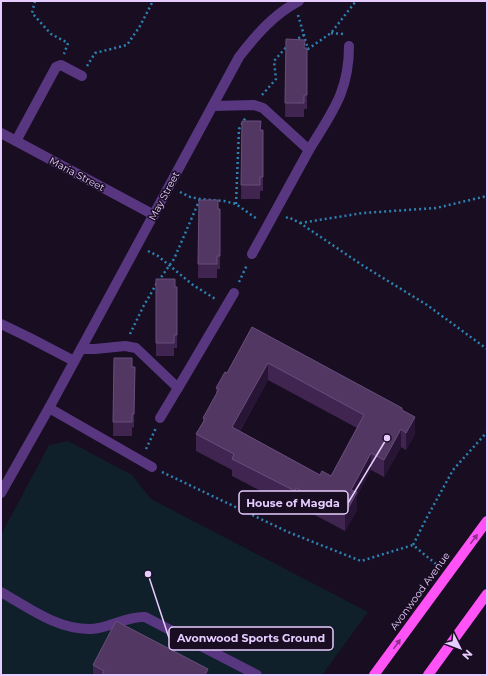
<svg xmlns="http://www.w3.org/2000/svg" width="488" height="676" viewBox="0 0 488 676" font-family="Montserrat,sans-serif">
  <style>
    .garden { fill: #10202b }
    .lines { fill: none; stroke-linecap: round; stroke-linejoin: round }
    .path { stroke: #2c83b3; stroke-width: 2.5; stroke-dasharray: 2 3; stroke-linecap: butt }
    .minor { stroke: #583780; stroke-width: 10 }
    .major { stroke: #ff53f7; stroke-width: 10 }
    .wall { fill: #3f254f; fill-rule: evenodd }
    .shaded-wall { fill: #281435 }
    .building { fill: #513762; stroke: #684e7b; fill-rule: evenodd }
    .oneway { fill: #8c308c }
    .labels { text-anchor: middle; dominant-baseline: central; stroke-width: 3; stroke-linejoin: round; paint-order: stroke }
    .street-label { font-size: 10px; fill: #e7ccff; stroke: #180d21 }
    .leader { fill: none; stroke: #e7ccff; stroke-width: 1.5 }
    .callout-dot { fill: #e7ccff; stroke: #180d21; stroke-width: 1.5 }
    .callout { fill: #180d21; stroke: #e7ccff; stroke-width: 1.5 }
    .callout-label { font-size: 11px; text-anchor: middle; font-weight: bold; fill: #e7ccff }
  </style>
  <rect width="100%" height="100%" fill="#180d21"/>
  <polygon class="garden" points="68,441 132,475 151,499 368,612 322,675 1,675 1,535 49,445"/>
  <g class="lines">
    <g class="path">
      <polyline points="35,1 32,13 51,34 68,43 64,54"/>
      <polyline points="298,15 308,49 331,33 356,1"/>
      <polyline points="331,33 344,34"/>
      <polyline points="294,41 304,35"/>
      <polyline points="87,66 95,53 127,45 140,26 153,1"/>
      <polyline points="262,95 276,79 274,61 288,45"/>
      <polyline points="180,192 190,197 200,199 224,201 236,204 257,219"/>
      <polyline points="236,204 239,129 246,117"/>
      <polyline points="286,218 288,217 300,223 362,265 427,305 487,349"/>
      <polyline points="300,223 363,213 436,208 487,196"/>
      <polyline points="148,251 158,256 193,285 217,300"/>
      <polyline points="239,282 247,265"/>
      <polyline points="130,334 143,307 157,283 174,259 200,199"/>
      <polyline points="146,449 156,428"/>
      <polyline points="162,472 288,532 361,561 413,545"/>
      <polyline points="436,564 413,545 426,519 453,470 487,432"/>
    </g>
    <g class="minor">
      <polyline points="213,106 254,105 263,108 309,150 252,254"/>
      <polyline points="1,133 154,215"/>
      <polyline points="16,141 56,67 61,65 82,76"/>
      <path d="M309,150C332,112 349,92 349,46"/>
      <polyline points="1,324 28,337 74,361"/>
      <polyline points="81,349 95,349 125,346 136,348 178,388 234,293"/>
      <polyline points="49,408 152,467"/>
      <polyline points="160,418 178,388"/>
      <path d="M1,493L49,408L239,57C256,35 274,14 299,1"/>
      <path d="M1,592C29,608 58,630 91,629C110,628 126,616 145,617L257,675"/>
    </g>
    <g class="major">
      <polyline points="374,675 487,521"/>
      <polyline points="428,675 487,594"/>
    </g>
  </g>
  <g class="wall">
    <polygon points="286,39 305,48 307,48 307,109 304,109 304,117 285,117"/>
    <polygon points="242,121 261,130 263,130 263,191 260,191 260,199 241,199"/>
    <polygon points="199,200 218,209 220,209 220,269 217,269 217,278 198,278"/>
    <polygon points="156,279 175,287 177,287 177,348 174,348 174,356 156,356"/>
    <path d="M252,327L402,410L415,434L406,450L401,447L384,477L371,470L357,496V510L345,531L296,505L295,509L232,476V470L196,451V434L203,422V418L216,395V388L227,373ZM268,380L357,428L331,476L320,475L240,431Z"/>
    <polygon points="114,358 132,367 135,367 134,428 132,427 132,436 113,436"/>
    <polygon points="93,665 208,675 93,675"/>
  </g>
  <g class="shaded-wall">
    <polygon points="268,363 268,380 232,444 232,427"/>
    <polygon points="415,417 415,434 406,450 406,433"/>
    <polygon points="401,429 401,447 384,477 384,460"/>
    <polygon points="371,453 371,470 357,496 357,510 345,531 345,514 351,490"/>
    <polygon points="296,488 296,505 295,509 295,491"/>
    <polygon points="208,669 208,675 205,675"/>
  </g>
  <g class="building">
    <polygon points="286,39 305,40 304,48 307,48 307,95 304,95 304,103 285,103"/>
    <polygon points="242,121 261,121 260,130 263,130 263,177 260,177 260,185 241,185"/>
    <polygon points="199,200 218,200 218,209 220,209 220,256 217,256 217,264 198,264"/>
    <polygon points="156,279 175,279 175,287 177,287 177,335 174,335 174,343 156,343"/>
    <path d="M252,327L402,408V410L415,417L406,433L401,429L384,460L371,453L351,490L357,492L345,514L296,488L295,491L232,459L234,454L196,434L205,419L203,418L219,389L216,388L225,372L227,373ZM268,363L364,415L331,476L322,471L320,475L232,427Z"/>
    <polygon points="114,358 132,358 132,367 135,367 134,414 132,414 132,422 113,422"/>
    <polygon points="116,621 208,669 205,675 102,675 104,671 93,665"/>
  </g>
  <defs><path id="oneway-solid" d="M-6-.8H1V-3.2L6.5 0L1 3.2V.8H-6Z"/></defs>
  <g class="oneway">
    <use href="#oneway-solid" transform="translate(474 539) rotate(-53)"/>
    <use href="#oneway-solid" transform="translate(397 644) rotate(-54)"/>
  </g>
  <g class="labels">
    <g class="street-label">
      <text transform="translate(77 174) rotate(28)">Maria Street</text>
      <text transform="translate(164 196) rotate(-62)">May Street</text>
      <text transform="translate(420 591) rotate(-54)">Avonwood Avenue</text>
    </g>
  </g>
  <path class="leader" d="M387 438L348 503M148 574L169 638"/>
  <g class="callout-dot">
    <circle cx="387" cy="438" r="4"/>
    <circle cx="148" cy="574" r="4"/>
  </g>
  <g class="callout">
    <rect x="239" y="491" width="109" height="23" rx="4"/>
    <rect x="169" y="627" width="164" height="23" rx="4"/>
  </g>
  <g class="callout-label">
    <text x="293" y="507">House of Magda</text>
    <text x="251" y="642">Avonwood Sports Ground</text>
  </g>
  <rect width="488" height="676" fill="none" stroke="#e7ccff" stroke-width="4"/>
  <g transform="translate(460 648) rotate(132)" stroke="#180d21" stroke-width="3" paint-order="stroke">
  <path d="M0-3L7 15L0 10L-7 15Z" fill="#e7ccff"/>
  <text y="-6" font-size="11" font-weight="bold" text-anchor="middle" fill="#e7ccff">N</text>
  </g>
</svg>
